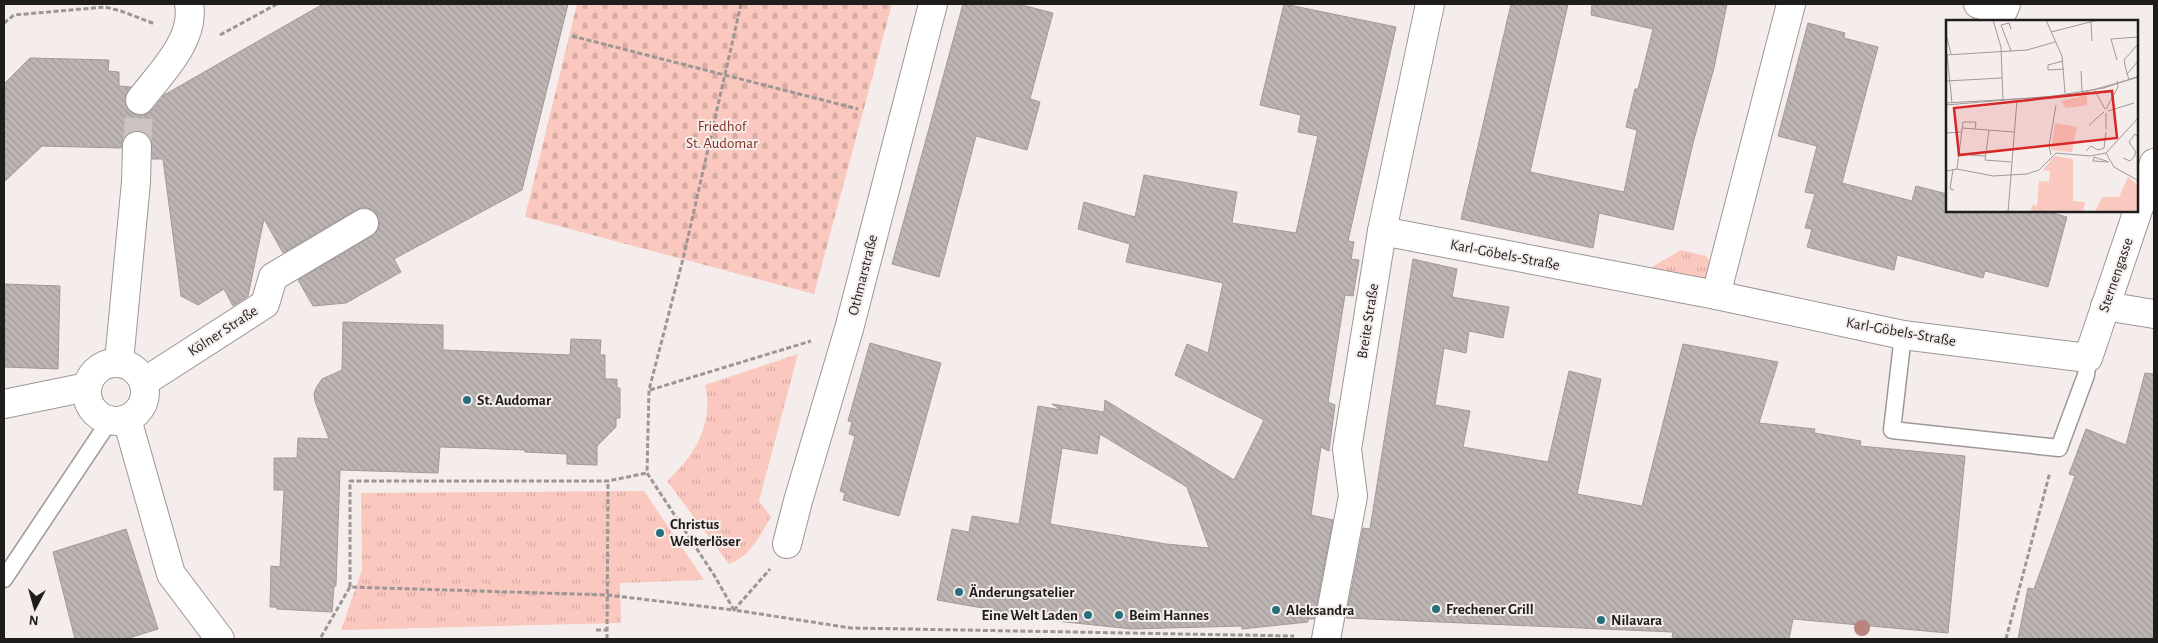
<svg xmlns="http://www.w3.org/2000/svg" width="2158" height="643" viewBox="0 0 2158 643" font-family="'Alegreya Sans',sans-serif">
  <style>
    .grass { fill: url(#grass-tufts) }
    .cemetery { fill: url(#cemetery-stones) }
    .building { fill: url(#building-back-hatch); stroke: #a29a99; fill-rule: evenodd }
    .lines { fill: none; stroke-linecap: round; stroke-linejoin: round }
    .minor-tunnel { stroke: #cac3c2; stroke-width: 28; stroke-dasharray: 28 14; stroke-linecap: butt }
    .service-casing { stroke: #9e9796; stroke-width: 19 }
    .minor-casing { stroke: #9e9796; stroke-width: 30 }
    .path { stroke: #9c9695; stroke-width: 3; stroke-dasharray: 5 2.5; stroke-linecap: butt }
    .service { stroke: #fff; stroke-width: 16 }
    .minor { stroke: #fff; stroke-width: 28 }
    .tree { fill: #b7857d }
    .poi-dot { fill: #276e7b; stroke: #f5edeb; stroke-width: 2 }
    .labels { text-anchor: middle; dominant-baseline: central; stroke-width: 4; stroke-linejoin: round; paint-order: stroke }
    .park-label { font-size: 15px; fill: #853023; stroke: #f5edeb }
    .street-label { font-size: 15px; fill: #1f1c1c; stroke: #f5edeb }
    .poi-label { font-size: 15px; font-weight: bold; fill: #1f1c1c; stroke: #f5edeb; text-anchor: start }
    .inset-road { fill: none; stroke: #9f9998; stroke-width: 1 }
    .view { fill: #d62828; fill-opacity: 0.15; stroke: #d62828; stroke-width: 2.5 }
    .inset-edge { fill: none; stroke: #1f1c1c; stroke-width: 2.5 }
  </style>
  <defs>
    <pattern id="grass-tufts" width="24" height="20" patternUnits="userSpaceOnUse" patternTransform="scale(1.25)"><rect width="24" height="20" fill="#fac8be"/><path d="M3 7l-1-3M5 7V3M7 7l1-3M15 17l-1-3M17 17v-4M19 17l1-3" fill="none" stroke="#d6aba3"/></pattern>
    <pattern id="cemetery-stones" width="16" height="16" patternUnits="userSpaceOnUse" patternTransform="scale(1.25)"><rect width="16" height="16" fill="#fac8be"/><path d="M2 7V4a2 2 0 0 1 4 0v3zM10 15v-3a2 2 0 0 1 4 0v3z" fill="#d6aba3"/></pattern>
    <pattern id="building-back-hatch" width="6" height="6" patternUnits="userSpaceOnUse" patternTransform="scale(1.25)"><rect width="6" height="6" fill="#bdb5b4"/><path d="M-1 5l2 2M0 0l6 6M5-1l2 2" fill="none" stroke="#a29b9a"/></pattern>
  </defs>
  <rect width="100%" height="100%" fill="#f5edeb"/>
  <g class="grass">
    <polygon points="1681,250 1706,256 1710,262 1706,278 1699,282 1652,272 1652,267"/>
    <path d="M798,354L759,501L771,517C758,538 752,555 729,564L667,481C695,456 714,423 705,385Z"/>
    <polygon points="644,491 704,580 620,583 621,623 341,630 362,570 361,493"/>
  </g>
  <polygon class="cemetery" points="577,4 892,4 814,294 525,217"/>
  <g class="building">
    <polygon points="323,4 568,4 522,190 394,259 401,272 346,303 313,306 298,280 372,236 378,230 380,222 377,215 371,209 363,207 356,210 283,253 264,219 248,296 233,306 224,289 198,305 181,296 163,159 152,159 151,139 146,133 138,130 129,133 123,138 121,148 42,146 4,182 4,84 30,58 109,60 108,71 119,72 119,86 131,87 125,97 126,106 131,112 137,115 145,115 152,110 164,95"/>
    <polygon points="963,4 1018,4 1053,13 1030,99 1040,102 1027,150 976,136 939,277 892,264"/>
    <path d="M1284,4L1396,27L1348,241L1354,242L1351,259L1359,260L1353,296L1345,295L1328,402L1335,405L1329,451L1321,447L1311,515L1333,520L1314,619H1308V622L1242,629V626L1132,629L1056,621L937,600L952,529L969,532L972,516L1019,524L1038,406L1061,410L1052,404L1104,412L1105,400L1234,480L1264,420L1175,375L1187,344L1208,353L1223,283L1126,262L1130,244L1078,229L1084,202L1135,217L1144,175L1237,192L1232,223L1296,233L1318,136L1298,132L1301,115L1260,105ZM1100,434L1187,487L1209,548L1166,544L1050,524L1062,448L1097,454Z"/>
    <polygon points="1511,4 1568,4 1530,172 1624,192 1637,130 1626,127 1635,89 1638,89 1653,29 1591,15 1592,4 1727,4 1714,68 1693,143 1673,230 1599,213 1593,248 1461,219"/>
    <polygon points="1808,23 1845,33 1844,38 1878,47 1842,183 1912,201 1916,186 1947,194 1947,211 2046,211 2067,217 2048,287 1985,271 1983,278 1897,255 1894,270 1807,247 1812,229 1805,228 1815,194 1805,192 1817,146 1778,136"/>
    <polygon points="1413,259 1457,269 1452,297 1509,307 1503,338 1469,331 1466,353 1444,348 1435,405 1470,411 1463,447 1548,462 1569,371 1601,379 1577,494 1642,506 1683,344 1778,362 1759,423 1815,429 1814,433 1861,441 1860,446 1965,456 1948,633 1793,619 1789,639 1692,639 1672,637 1673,632 1346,618 1363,528 1370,529"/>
    <polygon points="4,284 60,286 58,369 4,367"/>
    <polygon points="343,322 443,325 443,350 570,355 571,339 601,340 600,355 605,355 605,379 617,379 617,388 620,388 620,418 616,418 616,427 597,446 597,465 567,464 567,454 525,452 525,450 440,447 438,473 340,470 336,586 334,586 332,612 277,609 277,607 270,607 271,566 280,567 284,490 274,490 274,458 297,458 298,438 329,439 315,401 314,394 316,388 322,379 342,370"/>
    <polygon points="870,343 941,363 899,516 843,500 845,493 840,491 855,436 849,434 852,422 848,421"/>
    <polygon points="2145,373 2154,374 2154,639 2018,639 2028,588 2034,589 2075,476 2069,474 2086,429 2126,445"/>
    <polygon points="126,529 158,629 126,639 75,639 53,552"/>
  </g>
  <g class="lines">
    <polyline class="minor-tunnel" points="137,146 140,100"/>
    <g class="service-casing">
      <g id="service">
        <polyline points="1903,335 1892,430 2059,448 2086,375 2088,358"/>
        <polyline points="4,579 110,420"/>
      </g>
    </g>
    <g class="minor-casing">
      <g id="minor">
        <polyline points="1978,4 2003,11 2006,4"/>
        <path d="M140,100C160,74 196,39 189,4"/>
        <polyline points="1382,231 1716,295 1903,335 2088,358 2154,163"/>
        <polyline points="1716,295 1791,4"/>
        <polyline points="2105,306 2154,314"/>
        <polyline points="119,362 136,182 137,146"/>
        <circle cx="116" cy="392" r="29"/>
        <polyline points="144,382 265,304 273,277 364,223"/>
        <polyline points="4,404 87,387"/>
        <polyline points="127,419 171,574 220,639"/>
        <polyline points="787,544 798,501 849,329 933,4"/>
        <polyline points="1326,639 1353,496 1347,449 1382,231 1430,4"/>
      </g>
    </g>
    <g class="path">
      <polyline points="741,4 683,259 649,390 647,473 714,575 734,610 851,628 1294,636"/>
      <polyline points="4,23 14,15 105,7 121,11 155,24"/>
      <polyline points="220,35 277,4"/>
      <polyline points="572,36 858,109"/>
      <polyline points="650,390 811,341"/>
      <polyline points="350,587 350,481 608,481 647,473"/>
      <polyline points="596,630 607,630"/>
      <polyline points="321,637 350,587 607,595 734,610 770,569"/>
      <polyline points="607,639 608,481"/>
      <polyline points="2006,639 2050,472"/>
    </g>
    <use href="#service" class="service"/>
    <use href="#minor" class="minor"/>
  </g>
  <circle class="tree" cx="1862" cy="628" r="8"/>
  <g class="poi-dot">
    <circle cx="467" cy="400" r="5"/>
    <circle cx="660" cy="533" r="5"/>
    <circle cx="959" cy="592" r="5"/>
    <circle cx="1436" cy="609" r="5"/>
    <circle cx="1276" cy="610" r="5"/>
    <circle cx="1088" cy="615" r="5"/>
    <circle cx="1119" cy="615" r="5"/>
    <circle cx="1601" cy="620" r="5"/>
  </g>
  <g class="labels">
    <g class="park-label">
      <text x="722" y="126">Friedhof<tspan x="722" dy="17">St. Audomar</tspan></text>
    </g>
    <g class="street-label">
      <text transform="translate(1505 255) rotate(11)">Karl-Göbels-Straße</text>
      <text transform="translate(863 275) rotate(-76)">Othmarstraße</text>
      <text transform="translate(2116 275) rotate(-71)">Sternengasse</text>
      <text transform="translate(1368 321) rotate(-81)">Breite Straße</text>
      <text transform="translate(223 331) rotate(-33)">Kölner Straße</text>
      <text transform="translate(1901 332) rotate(10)">Karl-Göbels-Straße</text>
    </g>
    <g class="poi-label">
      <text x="477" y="400">St. Audomar</text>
      <text x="670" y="524">Christus<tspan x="670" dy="17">Welterlöser</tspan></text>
      <text x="969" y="592">Änderungsatelier</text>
      <text x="1446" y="609">Frechener Grill</text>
      <text x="1286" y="610">Aleksandra</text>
      <text x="1078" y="615" text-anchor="end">Eine Welt Laden</text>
      <text x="1129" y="615">Beim Hannes</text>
      <text x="1611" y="620">Nilavara</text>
    </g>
  </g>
  <g transform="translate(1946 20)">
    <rect width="192" height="192" fill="#f5edeb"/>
    <path d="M141,75V85L120,88L115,81Z" fill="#fac8be"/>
    <path d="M109,103L131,107L126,132L105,130ZM108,136L127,139V181L139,182L137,192H85L86,185L91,186L93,161L103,162L104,151L97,150ZM182,157L192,165V192H149L156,177H173Z" fill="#fac8be"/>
    <path class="inset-road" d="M47,0L55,27L57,81M100,0L116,36L119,73M145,2L146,21M105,12L152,0M0,14L5,34M65,31L55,5L63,3L65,9M1,34L6,83M0,35L81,30L109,22M171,40L165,19L193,17M117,41L102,45V50L118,49M135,51L136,71M181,54L178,40L193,23M183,59L181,54L193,40M0,61L56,58M148,69L159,89M0,83L102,77L158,68L193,56M0,85L132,74L193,57M160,89L172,67L171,61M162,91L188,83M160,93V109M143,105L158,92M16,108L68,112M43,110L39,140L65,142M0,113L15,112M140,131L145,126L152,130L158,128L160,112M160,133L168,147L193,161M24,135L39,136M105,135L103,126L110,85M148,137L163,142M148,137L147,141L162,142M177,138L184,141L188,137L190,132L183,122L189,114L193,118M7,149L4,169L8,170M11,149L17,102H30L29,109M0,151L11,149L47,156L81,154L93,150L110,133L144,136L160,133L193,97M62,192L71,80"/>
    <path class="view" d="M166,71L171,118L13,135L8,88Z"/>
    <rect width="192" height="192" class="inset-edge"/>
  </g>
  <rect width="2158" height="643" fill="none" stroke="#1f1c1c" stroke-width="10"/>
  <g transform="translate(35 608) rotate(186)" stroke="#f5edeb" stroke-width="4" paint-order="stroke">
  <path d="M0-4L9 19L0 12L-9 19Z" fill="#1f1c1c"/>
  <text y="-8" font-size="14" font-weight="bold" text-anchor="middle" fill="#1f1c1c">N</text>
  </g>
</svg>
